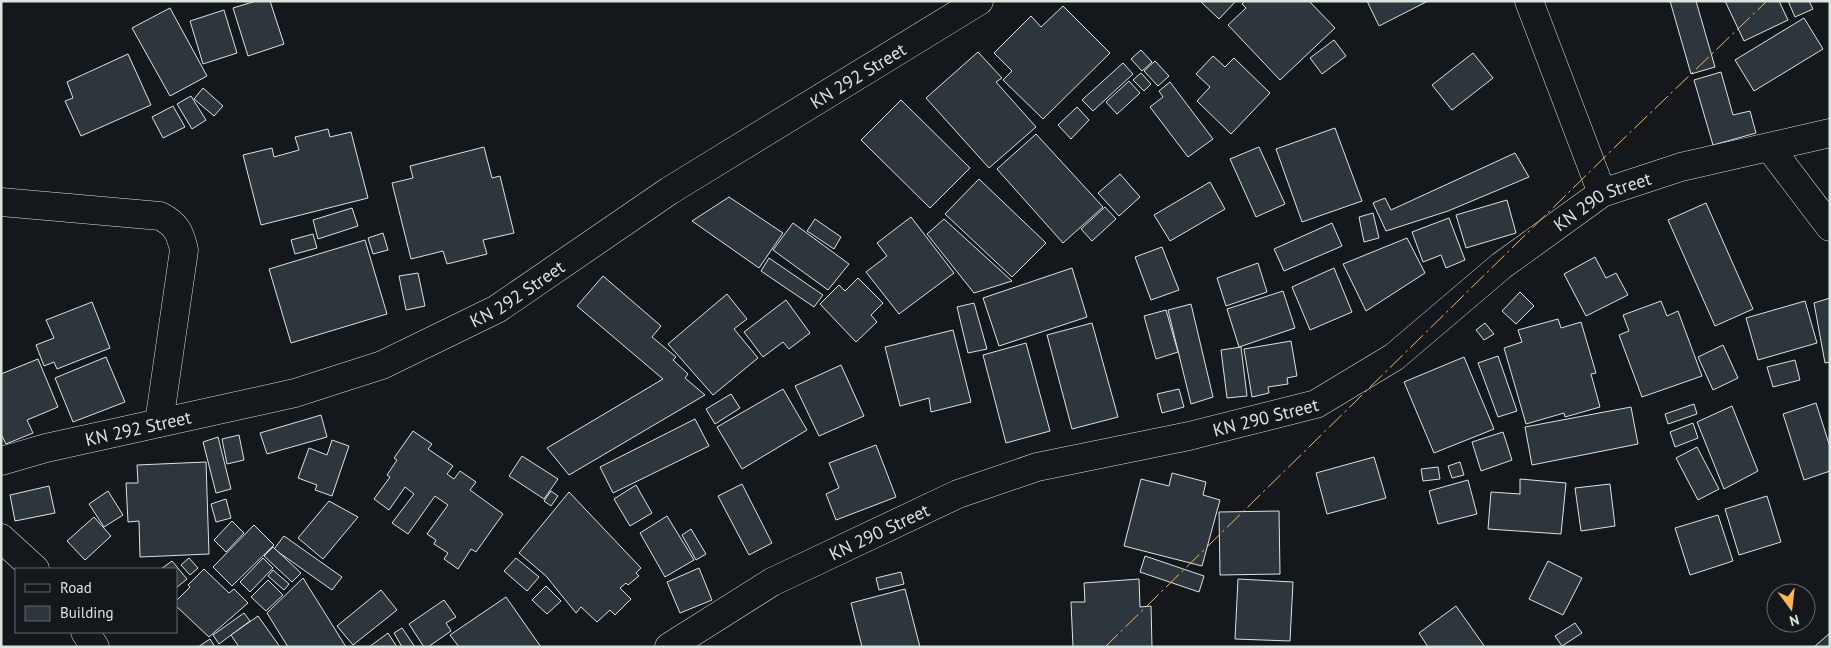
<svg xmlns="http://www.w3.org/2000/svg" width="1831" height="648" viewBox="0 0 1831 648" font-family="'PT Sans',sans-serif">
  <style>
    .building { fill: #2c363c; stroke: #d8e6dc }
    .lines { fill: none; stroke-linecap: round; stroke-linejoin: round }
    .minor-casing { stroke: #d8e6dc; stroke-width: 29 }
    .minor { stroke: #14181c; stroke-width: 28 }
    .power { stroke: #ffb74d; stroke-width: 1; stroke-dasharray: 18 4 2.5 4; stroke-linecap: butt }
    .labels { text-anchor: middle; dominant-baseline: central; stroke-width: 4; stroke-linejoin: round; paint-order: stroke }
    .street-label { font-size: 18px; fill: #d8e6dc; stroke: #14181c }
  </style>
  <rect width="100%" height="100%" fill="#14181c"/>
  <g class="building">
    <polygon points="256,1 270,1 284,44 248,56 233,8"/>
    <polygon points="1200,1 1236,1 1219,19"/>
    <polygon points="1245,1 1309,1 1335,28 1280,80 1228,25 1246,8 1242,4"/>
    <polygon points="1367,1 1428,1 1379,26"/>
    <polygon points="1670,1 1696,1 1715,67 1691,74"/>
    <polygon points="1725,1 1779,1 1788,20 1744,41"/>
    <polygon points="1788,1 1809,1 1813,9 1795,17"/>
    <polygon points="1063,6 1110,53 1043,119 1003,80 1012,71 994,53 1031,16 1041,27"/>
    <polygon points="170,8 207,76 170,96 132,28"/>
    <polygon points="224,10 237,53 203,64 190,21"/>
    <polygon points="1804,18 1823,49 1754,91 1735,60"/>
    <polygon points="1334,40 1346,56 1322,74 1310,58"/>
    <polygon points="1141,50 1152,62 1142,71 1131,59"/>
    <polygon points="978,52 1002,78 996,82 1036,127 989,168 926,98"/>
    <polygon points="1473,53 1493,78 1452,110 1432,85"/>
    <polygon points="128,54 151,105 81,136 65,101 73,98 67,82"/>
    <polygon points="1213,56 1225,67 1234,58 1270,93 1231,134 1197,101 1210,87 1196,74"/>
    <polygon points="1155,61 1169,76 1158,86 1144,71"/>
    <polygon points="1123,63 1133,74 1093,111 1082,100"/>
    <polygon points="1721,72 1733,115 1750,111 1756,133 1713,145 1694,80"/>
    <polygon points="1141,73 1151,84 1144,91 1133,80"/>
    <polygon points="1129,81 1140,93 1117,114 1106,102"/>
    <polygon points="1170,82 1213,139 1188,157 1150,107 1163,97 1159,91"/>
    <polygon points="203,88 223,106 214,116 194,99"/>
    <polygon points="191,96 206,120 192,129 177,104"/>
    <polygon points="901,100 970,168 930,208 861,140"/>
    <polygon points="173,106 185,127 163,138 152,117"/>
    <polygon points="1077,107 1089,120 1071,139 1058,125"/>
    <polygon points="1335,128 1362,201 1302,222 1276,149"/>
    <polygon points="328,129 330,137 351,132 368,198 261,225 243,155 272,148 274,157 299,150 295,137"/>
    <polygon points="1036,134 1103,207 1063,243 997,169"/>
    <polygon points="484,147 492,178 500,176 514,233 483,240 487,254 447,264 443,251 411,259 392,183 413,178 410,166"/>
    <polygon points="1259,147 1285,204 1256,217 1230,159"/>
    <polygon points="1515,153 1529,177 1448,211 1386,231 1373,203 1385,198 1391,210"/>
    <polygon points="1120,174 1140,197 1119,216 1098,193"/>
    <polygon points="979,179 1046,243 1012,277 945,214"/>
    <polygon points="1210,182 1225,209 1170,241 1154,215"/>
    <polygon points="729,197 783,233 759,268 692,221"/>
    <polygon points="1507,200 1516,233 1466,248 1456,215"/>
    <polygon points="1706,203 1753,309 1715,326 1668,220"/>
    <polygon points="1105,207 1116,219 1092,241 1081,229"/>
    <polygon points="352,208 358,226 318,239 313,220"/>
    <polygon points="1373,213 1379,238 1364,242 1359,217"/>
    <polygon points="911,217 954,273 899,314 866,272 887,256 877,243"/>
    <polygon points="1449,218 1465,260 1446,268 1441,255 1423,262 1412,232"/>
    <polygon points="815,219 841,237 834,249 807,231"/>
    <polygon points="944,219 1012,281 974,293 927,234"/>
    <polygon points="793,223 849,264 828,290 773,250"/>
    <polygon points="1332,223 1342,246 1284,271 1274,249"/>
    <polygon points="383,233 388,250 373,254 368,238"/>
    <polygon points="313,234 317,248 295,254 291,240"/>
    <polygon points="1407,238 1425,273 1366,311 1343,264"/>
    <polygon points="365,240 387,314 291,343 269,269"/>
    <polygon points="1162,247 1179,290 1151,300 1135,257"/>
    <polygon points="1595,257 1606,278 1616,273 1628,295 1586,316 1564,274"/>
    <polygon points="769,258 823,295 814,307 761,271"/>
    <polygon points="1258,263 1267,292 1226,306 1217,278"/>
    <polygon points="1072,268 1087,317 999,346 983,298"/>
    <polygon points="1334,268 1352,312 1310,330 1292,287"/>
    <polygon points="418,273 425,306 406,310 399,276"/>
    <polygon points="603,276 661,326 652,337 676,357 673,360 688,374 685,378 705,395 569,475 547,448 663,379 577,306"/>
    <polygon points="858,278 883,303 871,315 877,322 856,342 820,304 839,285 845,291"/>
    <polygon points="1283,291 1295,328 1239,347 1227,309"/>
    <polygon points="1520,292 1534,306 1516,324 1502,311"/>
    <polygon points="727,294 747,319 734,329 758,358 713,395 668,344"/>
    <polygon points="1830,298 1830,362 1825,363 1814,303"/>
    <polygon points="786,300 810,333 789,349 783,342 763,357 744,332"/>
    <polygon points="1661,301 1667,316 1678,311 1702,376 1642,397 1619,335 1629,331 1623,315"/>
    <polygon points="1805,301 1817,343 1758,360 1746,318"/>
    <polygon points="92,302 110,348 57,369 54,362 44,366 36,345 54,338 46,320"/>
    <polygon points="974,303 987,349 968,353 957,307"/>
    <polygon points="1191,304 1213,397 1191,404 1168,310"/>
    <polygon points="1166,310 1178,352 1156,359 1144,316"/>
    <polygon points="1558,319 1561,328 1581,322 1596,373 1591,374 1600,407 1565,417 1564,413 1526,424 1504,348 1522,342 1518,330"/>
    <polygon points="1092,323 1118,417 1072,429 1047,335"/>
    <polygon points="1485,323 1494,334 1484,340 1476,330"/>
    <polygon points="953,330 971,402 931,412 929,398 900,406 885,347"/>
    <polygon points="1291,341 1297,376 1287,378 1288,384 1268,387 1269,393 1252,397 1244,349"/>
    <polygon points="1026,343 1050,431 1006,443 983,355"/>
    <polygon points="1723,345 1738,378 1713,390 1698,357"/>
    <polygon points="1241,347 1247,396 1227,398 1221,350"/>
    <polygon points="1498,356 1517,411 1498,417 1478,363"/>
    <polygon points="106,357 125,402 73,422 55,378"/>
    <polygon points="1464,357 1494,429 1434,453 1404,382"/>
    <polygon points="38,359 58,407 27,420 33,433 6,444 1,434 1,374"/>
    <polygon points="1795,360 1800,380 1773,387 1767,367"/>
    <polygon points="841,365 864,416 819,436 795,386"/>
    <polygon points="783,389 807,430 742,469 717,427"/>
    <polygon points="1179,389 1184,407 1162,413 1157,394"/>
    <polygon points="731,394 740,408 715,424 706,409"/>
    <polygon points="1816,403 1830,447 1830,471 1804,480 1783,414"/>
    <polygon points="1694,404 1697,414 1668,424 1665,414"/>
    <polygon points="1732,406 1758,471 1724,489 1697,422"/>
    <polygon points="1631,407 1638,444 1532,465 1525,427"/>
    <polygon points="321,415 327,437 267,454 260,433"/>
    <polygon points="695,419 709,446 613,493 600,467"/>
    <polygon points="1693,423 1698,438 1675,447 1670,432"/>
    <polygon points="413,431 432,444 428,449 453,466 447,474 454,479 460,471 476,482 470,490 503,514 476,552 471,549 458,569 444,559 448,553 434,544 436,540 427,534 448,505 435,496 408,534 392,523 414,494 405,487 389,510 374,499 390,477 387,475 397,460 394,458"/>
    <polygon points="1503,432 1512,460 1481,471 1472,442"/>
    <polygon points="239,435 244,460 227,464 222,439"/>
    <polygon points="218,437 231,489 216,493 203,442"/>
    <polygon points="332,440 349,446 332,496 315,490 317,485 298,478 309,448 327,455"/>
    <polygon points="876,445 896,497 836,520 826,494 839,488 829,463"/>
    <polygon points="1697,447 1719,489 1698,500 1676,458"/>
    <polygon points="522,456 558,479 544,499 509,476"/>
    <polygon points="1374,457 1386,498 1327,514 1316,473"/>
    <polygon points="206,462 209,554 140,557 139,521 128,522 126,483 138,483 137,465"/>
    <polygon points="1460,462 1464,475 1452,478 1448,466"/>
    <polygon points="1438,467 1440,479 1423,481 1421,469"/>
    <polygon points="1172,473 1206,482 1203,495 1220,500 1202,566 1124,546 1141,479 1169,486"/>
    <polygon points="1520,479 1566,483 1561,534 1488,529 1491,492 1520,494"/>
    <polygon points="1468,480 1477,514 1438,524 1429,491"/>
    <polygon points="742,484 772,543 749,555 718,496"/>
    <polygon points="1610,484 1615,526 1581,531 1575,488"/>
    <polygon points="636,485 652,513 630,526 614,499"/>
    <polygon points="49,486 55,513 15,521 10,495"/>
    <polygon points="108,491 123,515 104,527 89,504"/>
    <polygon points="551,491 558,496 551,506 544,501"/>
    <polygon points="569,492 641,568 636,573 639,576 628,585 626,583 620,588 631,599 615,615 610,610 597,622 581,607 576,613 546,576 519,553"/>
    <polygon points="1767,496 1781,542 1739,555 1725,509"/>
    <polygon points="226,499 231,518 216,522 211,504"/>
    <polygon points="329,501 358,517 323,559 298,538"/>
    <polygon points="1279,511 1280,574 1220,575 1219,512"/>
    <polygon points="1718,515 1733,561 1690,575 1675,528"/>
    <polygon points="667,516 694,560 665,577 640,533"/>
    <polygon points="94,517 111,536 85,560 67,541"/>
    <polygon points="232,521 244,533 226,552 214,540"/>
    <polygon points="254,525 274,545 232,586 213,567"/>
    <polygon points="691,529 706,554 696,560 682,535"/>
    <polygon points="284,536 342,577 332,590 274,549"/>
    <polygon points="273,547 301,573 292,582 264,556"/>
    <polygon points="1145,556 1204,576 1199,592 1140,572"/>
    <polygon points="189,558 198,568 190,575 181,565"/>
    <polygon points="263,558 273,568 250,592 240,582"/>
    <polygon points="516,558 539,577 527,591 504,571"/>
    <polygon points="172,561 187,579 176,588 176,569 161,569"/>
    <polygon points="1548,561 1582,578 1563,615 1529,599"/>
    <polygon points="699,568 712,600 680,613 667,582"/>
    <polygon points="204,569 229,593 234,589 248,603 209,637 176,606 176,601 190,587 188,585"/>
    <polygon points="273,570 289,584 284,590 268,576"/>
    <polygon points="901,572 904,584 879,590 876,578"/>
    <polygon points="303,578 346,647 288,647 267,613"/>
    <polygon points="1139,579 1140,607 1151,606 1152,647 1073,647 1071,602 1085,602 1084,583"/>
    <polygon points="1238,579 1293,582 1290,641 1235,639"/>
    <polygon points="268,580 283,595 266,611 251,597"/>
    <polygon points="546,586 561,601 547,614 532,600"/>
    <polygon points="905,589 920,647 862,647 851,603"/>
    <polygon points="381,590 397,610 353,645 337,626"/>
    <polygon points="506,597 541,647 459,647 450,635"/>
    <polygon points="444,600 456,617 446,623 451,631 428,647 424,647 409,624"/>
    <polygon points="1456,606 1485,647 1428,647 1419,633"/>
    <polygon points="244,613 250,621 219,644 213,635"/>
    <polygon points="258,616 280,647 239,647 231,635"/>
    <polygon points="1575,623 1582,633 1562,646 1555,636"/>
    <polygon points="402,628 415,647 402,647 394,633"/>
    <polygon points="388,633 397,647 369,647"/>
    <polygon points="1830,633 1830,647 1814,647"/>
    <polygon points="210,639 215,647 198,647"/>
  </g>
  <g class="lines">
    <g class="minor-casing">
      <g id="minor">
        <polyline points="1529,1 1602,193"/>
        <polyline points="1770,148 1830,227"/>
        <path d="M1,202L160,216C176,224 180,232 184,250L159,423"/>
        <path id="s1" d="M1,461L46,448L295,393L382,365L497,309L669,191L979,1"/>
        <polyline points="1,538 35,569"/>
        <polyline points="85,632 95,647"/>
        <path id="s2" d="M669,647L772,582L958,494L1037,467L1189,436L1316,404L1394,357L1501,266L1602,193L1681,167L1830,133"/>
      </g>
    </g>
    <use href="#minor" class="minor"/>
    <polyline class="power" points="1105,647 1616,146 1767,1"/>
  </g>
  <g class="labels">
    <g class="street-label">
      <text stroke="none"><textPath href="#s1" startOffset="951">KN 292 Street</textPath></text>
      <text stroke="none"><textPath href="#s2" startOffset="1050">KN 290 Street</textPath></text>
      <text stroke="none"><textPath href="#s1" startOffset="546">KN 292 Street</textPath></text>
      <text stroke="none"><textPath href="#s2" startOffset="645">KN 290 Street</textPath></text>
      <text stroke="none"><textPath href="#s1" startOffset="141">KN 292 Street</textPath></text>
      <text stroke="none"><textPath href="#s2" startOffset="240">KN 290 Street</textPath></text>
    </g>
  </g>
  <rect width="1831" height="648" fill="none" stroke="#d8e6dc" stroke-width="5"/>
  <rect x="15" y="568" width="162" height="65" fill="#14181c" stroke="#626a69"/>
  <rect x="25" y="584" width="25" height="8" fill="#14181c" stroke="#626a69"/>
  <text x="60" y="593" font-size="15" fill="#d8e6dc">Road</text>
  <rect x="25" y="606" width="25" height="15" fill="#2c363c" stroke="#626a69"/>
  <text x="60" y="618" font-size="15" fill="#d8e6dc">Building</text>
  <g transform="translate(1791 608) rotate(165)"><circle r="24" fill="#14181c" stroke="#626a69"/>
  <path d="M0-4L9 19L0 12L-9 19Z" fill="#ffb74d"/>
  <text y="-8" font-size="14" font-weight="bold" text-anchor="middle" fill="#d8e6dc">N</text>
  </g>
</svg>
